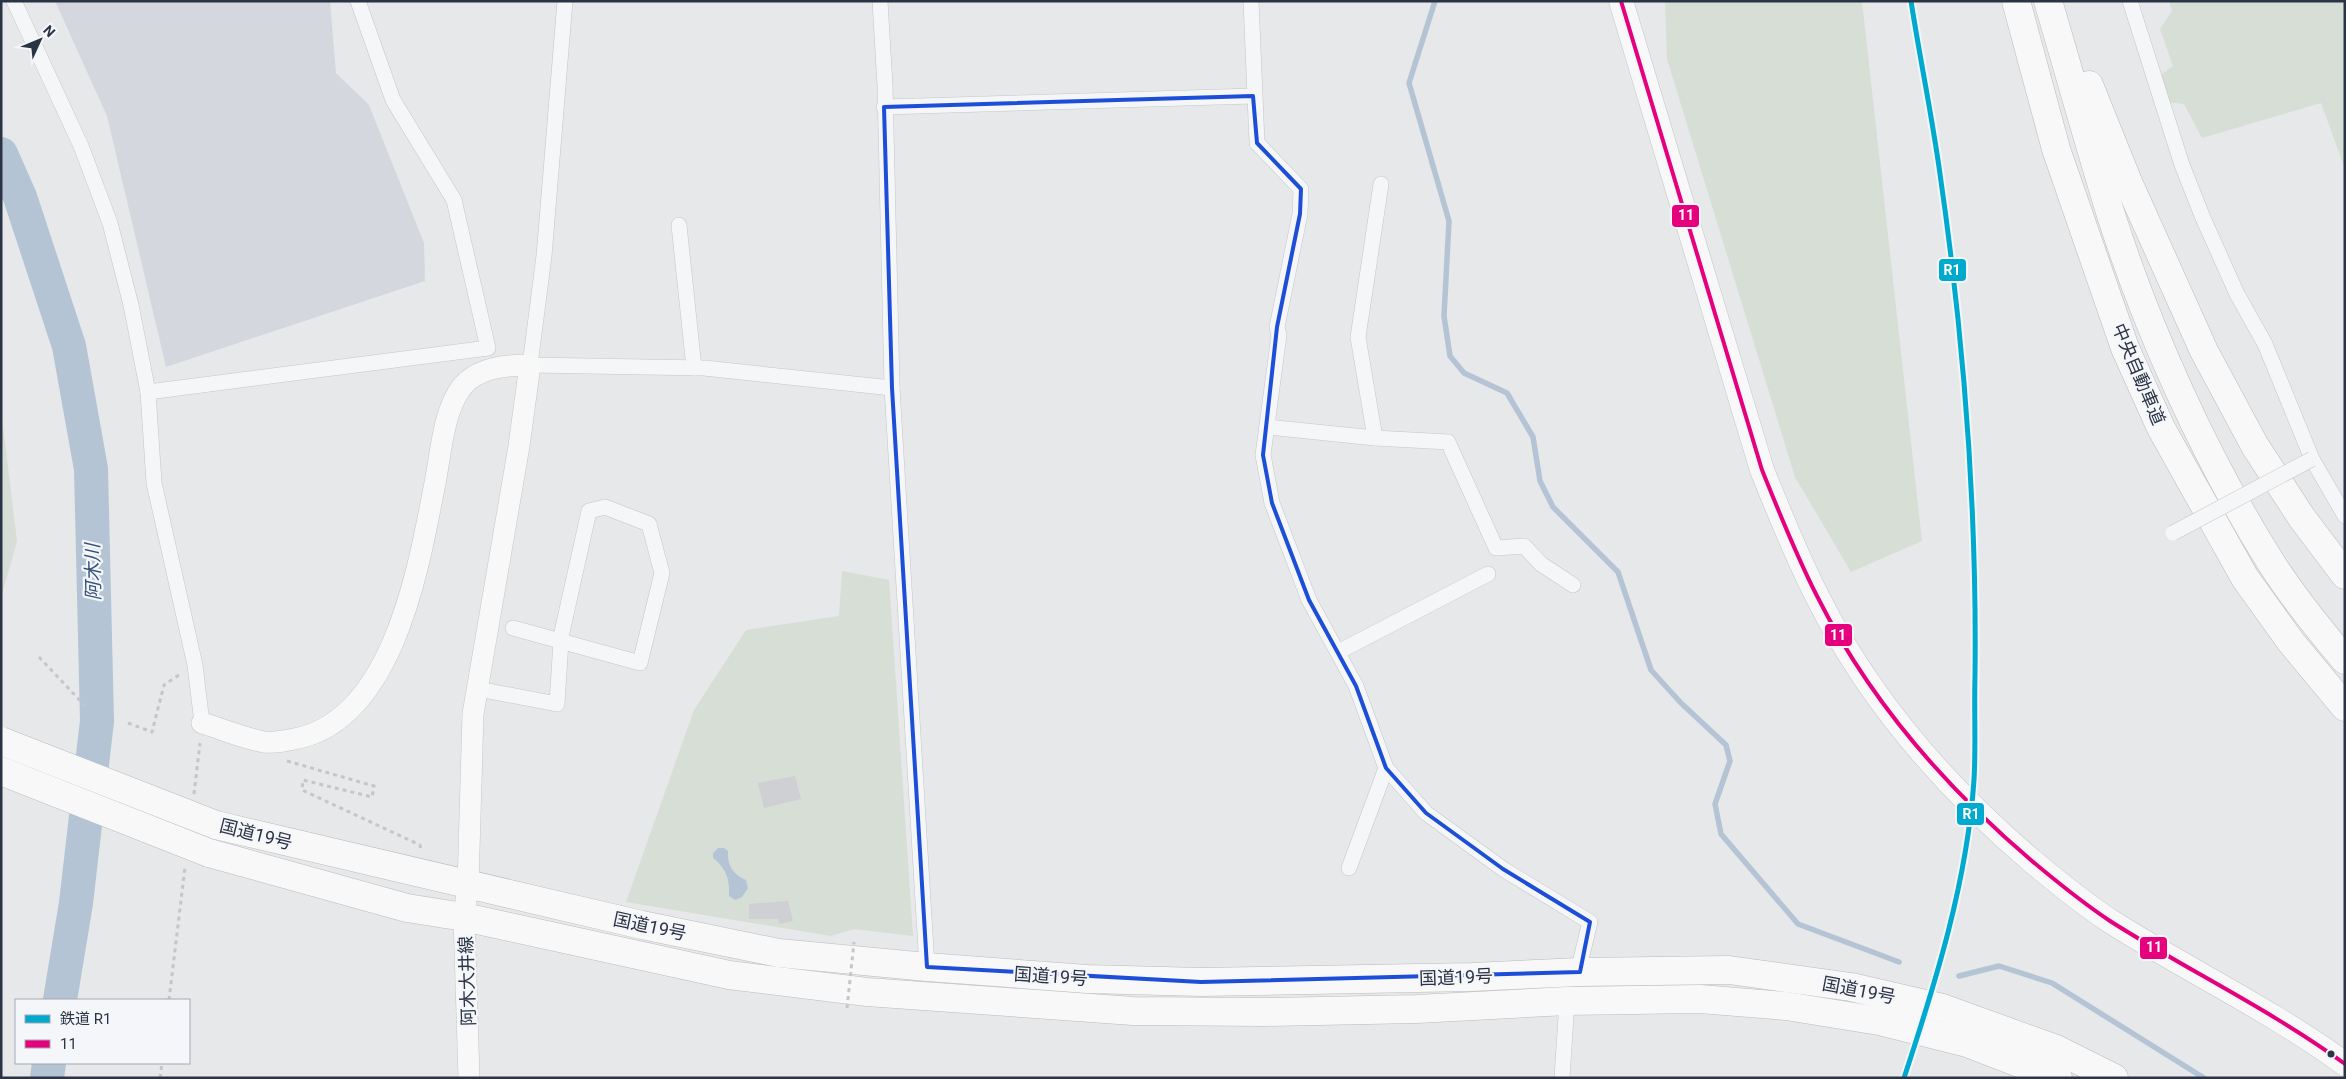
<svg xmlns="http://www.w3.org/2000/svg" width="2346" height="1079" viewBox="0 0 2346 1079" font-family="Roboto,'Noto Sans JP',sans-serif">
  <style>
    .built { fill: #d4d7dd }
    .green { fill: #d6ded6 }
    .water { fill: #b4c4d5 }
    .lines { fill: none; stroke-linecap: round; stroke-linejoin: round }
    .stream { stroke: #b4c4d5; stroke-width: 5.5 }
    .river { stroke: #b4c4d5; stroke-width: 34 }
    .building { fill: #ced0d3 }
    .street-casing { stroke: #c4c6c8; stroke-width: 16 }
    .secondary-casing { stroke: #c4c6c8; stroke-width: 22 }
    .primary-casing { stroke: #c2c5c8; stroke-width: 25 }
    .highway-casing { stroke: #b8bbbf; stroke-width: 29 }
    .path { stroke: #c5c6ca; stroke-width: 3; stroke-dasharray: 4 4; stroke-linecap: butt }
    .street { stroke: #f5f6f7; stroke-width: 15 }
    .secondary { stroke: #f8f8f8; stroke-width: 21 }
    .primary { stroke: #f8f8f8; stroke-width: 24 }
    .highway { stroke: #f8f8f8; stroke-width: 28 }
    .street-bridge-casing { stroke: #c4c6c8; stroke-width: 16; stroke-linecap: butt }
    .highway-bridge-casing { stroke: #b8bbbf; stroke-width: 29; stroke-linecap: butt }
    .path-bridge { stroke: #c5c6ca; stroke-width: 3; stroke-dasharray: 4 4; stroke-linecap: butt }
    .street-bridge { stroke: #f5f6f7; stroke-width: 15 }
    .highway-bridge { stroke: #f8f8f8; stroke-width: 28 }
    .bus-1-casing { stroke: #f4f6f9; stroke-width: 8 }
    .bus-1 { stroke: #e5007d; stroke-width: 4 }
    .rail-1-casing { stroke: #f4f6f9; stroke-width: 9 }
    .rail-1 { stroke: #00a9ce; stroke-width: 5 }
    .marked { fill: none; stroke: #1d4ed8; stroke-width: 4; stroke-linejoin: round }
    .bus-dot { fill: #2b3445; stroke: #f4f6f9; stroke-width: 2 }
    .labels { text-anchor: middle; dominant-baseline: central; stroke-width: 4.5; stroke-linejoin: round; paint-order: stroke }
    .street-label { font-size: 18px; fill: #2b3445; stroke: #f4f6f9 }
    .water-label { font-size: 19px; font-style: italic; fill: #34527a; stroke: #f4f6f9 }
    .line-badge { stroke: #f4f6f9; stroke-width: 2 }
    .badge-label { font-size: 14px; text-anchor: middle; font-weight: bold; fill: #fff }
  </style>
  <rect width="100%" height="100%" fill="#e6e8ea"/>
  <polygon class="built" points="55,1 330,1 336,73 369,105 424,243 425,281 166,367 107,116"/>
  <g class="green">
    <polygon points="1665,1 1862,1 1922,541 1851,572 1795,477 1667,59"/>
    <polygon points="2169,1 2345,1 2345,169 2321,103 2202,138 2184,104 2167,102 2161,75 2173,66 2160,29 2172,11"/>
    <polygon points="1,410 17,541 1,598"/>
    <polygon points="842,571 889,580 913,936 854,929 831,936 626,902 694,710 746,630 839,616"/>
  </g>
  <path class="water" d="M718,848H724L728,851C727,865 733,875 746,880L748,888L742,897L735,900L729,896C730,879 726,868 713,858V853Z"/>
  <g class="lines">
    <g class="stream">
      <polyline points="1435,1 1409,83 1449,221 1444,316 1450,356 1464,373 1507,393 1533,437 1540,481 1553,507 1618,572 1651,670 1681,703 1726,745 1730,761 1715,804 1721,834 1798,924 1899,962"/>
      <polyline points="1959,976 1999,966 2052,983 2204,1078"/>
    </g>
    <g class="river">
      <polyline points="1,154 20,197 69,346 91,469 97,721 76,903 60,1000"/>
      <polyline points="47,1078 49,1063"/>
    </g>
  </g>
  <g class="building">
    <polygon points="795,776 801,799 764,808 758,783"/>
    <polygon points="788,901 793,921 780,924 778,919 749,919 749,904"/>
  </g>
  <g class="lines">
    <g class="street-casing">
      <g id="street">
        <polyline points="14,1 81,146 110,223 131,305 148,392 154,483 195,665 202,723"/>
        <polyline points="565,1 544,256 530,365 704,368 892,388"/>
        <polyline points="880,1 885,86 892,388 927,967"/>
        <polyline points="1251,1 1257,143 1301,189 1300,214 1277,327 1279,335 1263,455 1272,503 1309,600 1356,686 1386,768 1426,813 1503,869 1590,922 1581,959 1580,972"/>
        <polyline points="2130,1 2182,165 2203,218 2237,294 2265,344 2312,459 2345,516"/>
        <polyline points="884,107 1253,96"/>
        <polyline points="1381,184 1358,337 1375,438 1448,442 1496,548 1524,546 1541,564 1573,585"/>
        <polyline points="679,225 694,368"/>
        <polyline points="148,392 488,348 454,200 393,100 358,1"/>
        <polyline points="1267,427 1375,438"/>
        <polyline points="1338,652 1488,574"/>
        <polyline points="478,689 557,704 561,641 562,632 589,511 605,507 649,524 662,573 640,663 513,628"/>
        <polyline points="1349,868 1386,768"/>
        <polyline points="1562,1078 1567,1001"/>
      </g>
    </g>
    <g class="secondary-casing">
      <path id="secondary" d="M202,723C222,729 243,738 264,742C273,743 285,741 294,739C394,721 419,565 435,483C441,453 443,413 461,388C477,367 507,365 530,365L519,446L473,714L468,885L464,917L469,1078"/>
    </g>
    <g class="primary-casing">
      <path id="primary" d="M1621,1L1762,470C1779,512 1796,555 1817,596C1868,698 1945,787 2032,861C2057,882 2083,903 2110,921C2187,970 2271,1010 2345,1064"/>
    </g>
    <g class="highway-casing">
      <g id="highway">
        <polyline points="2016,1 2056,149 2125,348 2161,428 2245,578 2291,642 2345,707"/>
        <path d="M2048,1C2069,72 2089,144 2111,215C2148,331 2205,457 2270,561C2292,596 2318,628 2345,660"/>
        <polyline points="2089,85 2128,182 2204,351 2255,446 2302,518 2345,575"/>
        <polyline points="216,825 642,925 779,953 927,967 1087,979 1201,982 1472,977 1580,972 1729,970 1851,987 1942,1008 2056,1049 2114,1078"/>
        <polyline points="209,853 407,908 464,917 729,975 867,992 1133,1011 1265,1012 1417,1009 1567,1001 1700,999 1786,1006 1879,1021 1967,1043 2058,1078"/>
      </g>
    </g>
    <g class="path">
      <polyline points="39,657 88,709"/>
      <polyline points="128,723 152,732 164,685 179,675"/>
      <polyline points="287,761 374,786 372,797 303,780 302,790 420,845 421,850"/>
      <polyline points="194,794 200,743"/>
      <polyline points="169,1000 185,867"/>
      <polyline points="160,1078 162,1063"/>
    </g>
    <use href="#street" class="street"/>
    <use href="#secondary" class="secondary"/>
    <use href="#primary" class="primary"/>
    <use href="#highway" class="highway"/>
    <g class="street-bridge-casing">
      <polyline id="street-bridge" points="2173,533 2312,459"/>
    </g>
    <g class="highway-bridge-casing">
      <g id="highway-bridge">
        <polyline points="1,741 216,825"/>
        <polyline points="1,771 209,853"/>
      </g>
    </g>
    <polyline class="path-bridge" points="847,1008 854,942"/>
    <use href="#street-bridge" class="street-bridge"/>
    <use href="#highway-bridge" class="highway-bridge"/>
    <g class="bus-1-casing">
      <path id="bus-1" d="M1621,1L1762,470C1779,512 1796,555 1817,596C1868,698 1945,787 2032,861C2057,882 2083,903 2110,921C2187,970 2271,1010 2345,1064"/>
    </g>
    <use href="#bus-1" class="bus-1"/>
    <g class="rail-1-casing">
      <path id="rail-1" d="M1904,1078C1936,981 1967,882 1974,780C1976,746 1974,710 1975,676C1977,509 1964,340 1940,174C1932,116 1920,59 1911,1"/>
    </g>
    <use href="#rail-1" class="rail-1"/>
  </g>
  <path class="marked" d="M1253,96L1257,143L1301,189L1300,214L1277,327L1263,455L1272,503L1309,600L1356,686L1386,768L1426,813L1503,869L1590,922L1580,972L1201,982L927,967L892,388L884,107Z"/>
  <circle class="bus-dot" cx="2331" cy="1054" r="4.5"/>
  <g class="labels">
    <g class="street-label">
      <text transform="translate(2139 374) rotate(67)">中央自動車道</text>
      <text transform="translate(256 834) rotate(14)">国道19号</text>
      <text transform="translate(650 926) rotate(12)">国道19号</text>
      <text transform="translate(1051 976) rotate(4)">国道19号</text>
      <text transform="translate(1456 977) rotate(-2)">国道19号</text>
      <text transform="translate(467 981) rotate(-92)">阿木大井線</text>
      <text transform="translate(1859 990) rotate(11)">国道19号</text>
    </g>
    <g class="water-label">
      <text transform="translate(93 572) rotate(-91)">阿木川</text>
    </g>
  </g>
  <g class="line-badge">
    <rect x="1671" y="204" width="29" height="24" rx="5" fill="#e5007d"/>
    <rect x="1938" y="258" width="29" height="24" rx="5" fill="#00a9ce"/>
    <rect x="1824" y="623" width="29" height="24" rx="5" fill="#e5007d"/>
    <rect x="1956" y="802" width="29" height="24" rx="5" fill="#00a9ce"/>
    <rect x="2139" y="936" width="29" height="24" rx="5" fill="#e5007d"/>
  </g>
  <g class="badge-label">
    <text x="1686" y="220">11</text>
    <text x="1952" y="275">R1</text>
    <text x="1838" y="640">11</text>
    <text x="1971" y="819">R1</text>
    <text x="2154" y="952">11</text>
  </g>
  <rect width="2346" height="1079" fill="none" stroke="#2b3445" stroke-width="5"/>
  <rect x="15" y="999" width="175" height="65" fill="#f4f6f9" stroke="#a4a8b1"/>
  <rect x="25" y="1015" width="25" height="8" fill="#00a9ce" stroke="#a4a8b1"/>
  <text x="60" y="1024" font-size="15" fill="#2b3445">鉄道 R1</text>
  <rect x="25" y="1040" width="25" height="8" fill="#e5007d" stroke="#a4a8b1"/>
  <text x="60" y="1049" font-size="15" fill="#2b3445">11</text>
  <g transform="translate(40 40) rotate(46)" stroke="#f4f6f9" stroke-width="4" paint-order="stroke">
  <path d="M0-4L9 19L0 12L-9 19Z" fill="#2b3445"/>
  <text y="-8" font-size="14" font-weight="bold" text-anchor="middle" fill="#2b3445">N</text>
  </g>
</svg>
